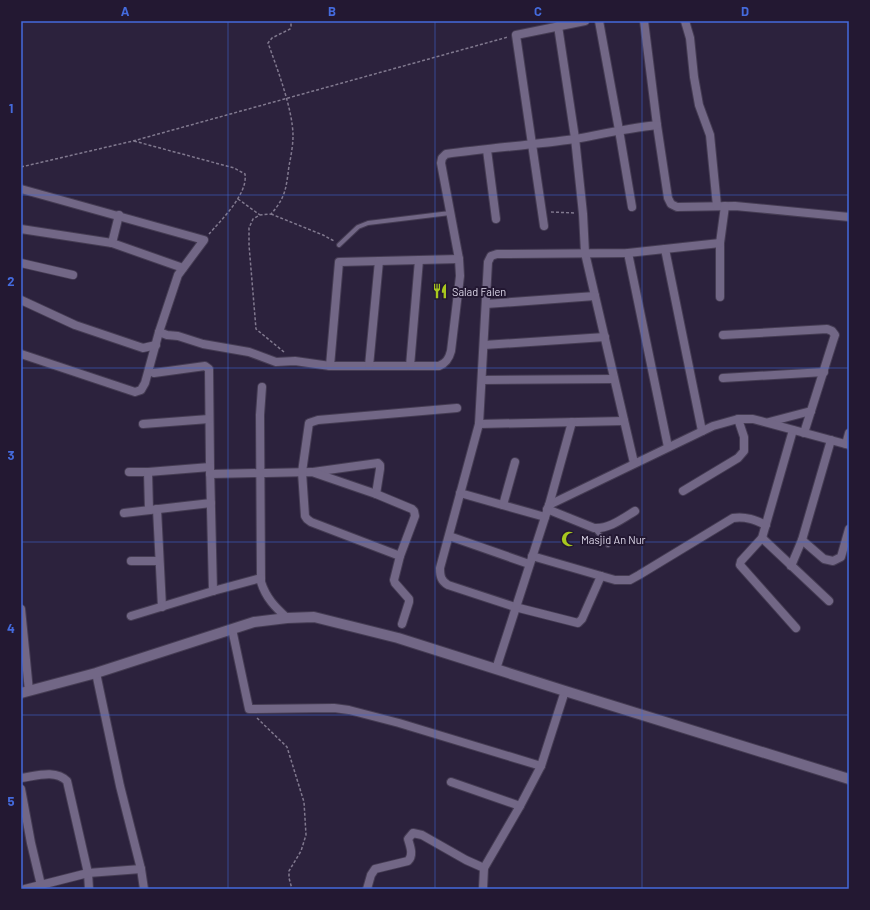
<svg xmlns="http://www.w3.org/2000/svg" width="870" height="910" viewBox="0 0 870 910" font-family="Barlow,sans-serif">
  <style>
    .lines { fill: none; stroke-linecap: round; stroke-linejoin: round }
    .lane-casing { stroke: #453c53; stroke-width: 6 }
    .street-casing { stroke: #453c53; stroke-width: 10 }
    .secondary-casing { stroke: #453c53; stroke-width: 12 }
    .path { stroke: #81798f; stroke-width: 1.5; stroke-dasharray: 3 2; stroke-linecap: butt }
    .lane { stroke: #726786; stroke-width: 4 }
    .street { stroke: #726786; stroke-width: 8 }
    .secondary { stroke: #726786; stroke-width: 10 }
    .grid { fill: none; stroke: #446adc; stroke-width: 1; stroke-opacity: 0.55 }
    .labels { text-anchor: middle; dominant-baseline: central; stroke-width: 4; stroke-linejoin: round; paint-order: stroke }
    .poi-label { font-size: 11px; fill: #ded8ea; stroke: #231832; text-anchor: start }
    .neatline { fill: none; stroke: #446adc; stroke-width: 1.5 }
    .grid-label { font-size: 13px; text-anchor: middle; font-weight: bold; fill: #446adc }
  </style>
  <rect width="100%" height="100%" fill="#2c223d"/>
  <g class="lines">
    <g class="lane-casing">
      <g id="lane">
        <polyline points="339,245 358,227 368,223 450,213"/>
        <polyline points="594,528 608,545"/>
      </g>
    </g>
    <g class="street-casing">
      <g id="street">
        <polyline points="599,21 619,130 632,207"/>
        <polyline points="644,21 657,125 668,198 671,204 677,207 735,206 849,217"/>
        <polyline points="685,21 690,38 694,77 699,105 710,135 717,206"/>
        <polyline points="558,26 575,138 583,214 585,253 634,463"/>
        <polyline points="487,150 496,219"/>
        <polyline points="21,189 204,240 178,275 159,332 145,383 141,390 135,392 21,354"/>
        <polyline points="119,215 112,243 183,268"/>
        <polyline points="544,226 516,35 585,21"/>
        <polyline points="21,229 112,243"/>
        <polyline points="665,249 702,431"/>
        <polyline points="628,253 668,447"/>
        <polyline points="21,263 73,275"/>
        <polyline points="720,297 720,243 725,206"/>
        <polyline points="21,300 75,325 143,348 156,345"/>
        <polyline points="486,304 595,296"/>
        <path d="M159,332L167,335L178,336L203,344L249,352L276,362L295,361L330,366H439C446,363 449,359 451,351L460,276L459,259L441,163L442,158L446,154C489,148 532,145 575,139C602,134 629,128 657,125"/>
        <polyline points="723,335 827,329 832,331 835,335 833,341 804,433"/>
        <polyline points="484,345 605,337"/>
        <polyline points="330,366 339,262 459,259"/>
        <polyline points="369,366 379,261"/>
        <polyline points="410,366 419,260"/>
        <polyline points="154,373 205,366 209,369 210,467 213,591"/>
        <polyline points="723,378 824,372"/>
        <polyline points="482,380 614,379"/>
        <path d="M262,387L260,415L261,582C266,598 275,607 287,618"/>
        <polyline points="769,422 811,411"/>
        <polyline points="143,424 209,419"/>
        <polyline points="479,424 624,421"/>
        <polyline points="793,430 762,538 741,561 740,565 796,628"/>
        <polyline points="846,444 849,433"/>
        <polyline points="129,472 148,472 210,467"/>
        <polyline points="148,472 149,510"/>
        <polyline points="313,472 378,463 380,465 380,469 376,494"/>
        <polyline points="210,474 312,472 376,494 412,509 414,511 415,516 400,556 394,580 395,583 409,599 409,602 402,624"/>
        <polyline points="683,491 738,458 744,451 744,437 738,419"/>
        <polyline points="460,493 545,517"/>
        <polyline points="503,505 515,462"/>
        <polyline points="549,505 713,426 738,419 753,419 849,445"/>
        <polyline points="157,509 162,607"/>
        <path d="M547,509L594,528C609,529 622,519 635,511"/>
        <polyline points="124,513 211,503"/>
        <polyline points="449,536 529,564"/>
        <polyline points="762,538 829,601"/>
        <polyline points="802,540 824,559 833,561 841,557 849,529"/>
        <polyline points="400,556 311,522 307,519 305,516 302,472 309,423 318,420 457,408"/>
        <path d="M532,556L615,580H630L639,575L733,518C746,516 755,520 766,525"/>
        <polyline points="131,561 159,561"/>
        <polyline points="791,566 802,540 831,440"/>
        <path d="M601,576L582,619L578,623L515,607L448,585C441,581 440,576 440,568L479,424L488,262L491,256L497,254L628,253L720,243"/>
        <polyline points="21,609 29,691"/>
        <polyline points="131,616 213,591 261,578"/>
        <polyline points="232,629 249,709 334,708 349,710 399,723 541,766"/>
        <polyline points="496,669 549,505 572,422"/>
        <polyline points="96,673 120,786 141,869 144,889"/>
        <path d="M21,778C36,776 55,769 67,781L88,873L89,889"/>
        <polyline points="451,782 520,806"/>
        <polyline points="21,789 31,843 41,885"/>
        <polyline points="25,889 88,873 141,869"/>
        <path d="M367,889L371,875L375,869L408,861C414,855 410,846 408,839L413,833L422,835L466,860L484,868"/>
        <polyline points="483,889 484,868 520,806 541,766 565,691"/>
      </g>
    </g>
    <g class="secondary-casing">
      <polyline id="secondary" points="21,693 96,673 254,622 287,618 314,617 398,638 565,691 849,779"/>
    </g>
    <g class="path">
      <path d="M134,141L234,168L245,174C248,194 222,219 209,234"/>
      <polyline points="21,167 133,141 508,37"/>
      <polyline points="238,199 260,215"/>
      <polyline points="551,212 575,213"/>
      <polyline points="271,214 323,235 334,241"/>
      <path d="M284,352L256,329L249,245V228L253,219L260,215L271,214C286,197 286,188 289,166C291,156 293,145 293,136C293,110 277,68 268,43L272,38L290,29L291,26V21"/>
      <polyline points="257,718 287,747 304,802 306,835 301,851 289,871 289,878 292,889"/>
    </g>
    <use href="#lane" class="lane"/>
    <use href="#street" class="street"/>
    <use href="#secondary" class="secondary"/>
  </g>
  <path class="grid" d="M228,21V889M435,21V889M642,21V889M21,195H849M21,368H849M21,542H849M21,715H849"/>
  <defs>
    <g id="restaurant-bare" transform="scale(1.2)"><path d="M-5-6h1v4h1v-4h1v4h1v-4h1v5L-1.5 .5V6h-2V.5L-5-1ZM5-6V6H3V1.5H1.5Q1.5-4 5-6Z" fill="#a8c71e" stroke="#231832" stroke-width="2.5" paint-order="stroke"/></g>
    <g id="mosque-bare" transform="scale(1.2)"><path d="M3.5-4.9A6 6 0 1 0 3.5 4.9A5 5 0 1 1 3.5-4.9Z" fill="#a8c71e" stroke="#231832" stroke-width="2.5" paint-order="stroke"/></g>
  </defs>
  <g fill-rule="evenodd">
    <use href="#restaurant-bare" x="440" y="291"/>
    <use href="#mosque-bare" x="569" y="539"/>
  </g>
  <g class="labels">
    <g class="poi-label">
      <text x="452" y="291">Salad Falen</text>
      <text x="581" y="539">Masjid An Nur</text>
    </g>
  </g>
  <rect width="870" height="910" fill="none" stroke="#231832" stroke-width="44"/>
  <rect x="22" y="22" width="826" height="866" class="neatline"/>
  <g class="grid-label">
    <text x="125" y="16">A</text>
    <text x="332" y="16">B</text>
    <text x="538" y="16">C</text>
    <text x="745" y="16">D</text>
    <text x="11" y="113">1</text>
    <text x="11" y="286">2</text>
    <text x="11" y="460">3</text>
    <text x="11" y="633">4</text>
    <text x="11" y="806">5</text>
  </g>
</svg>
